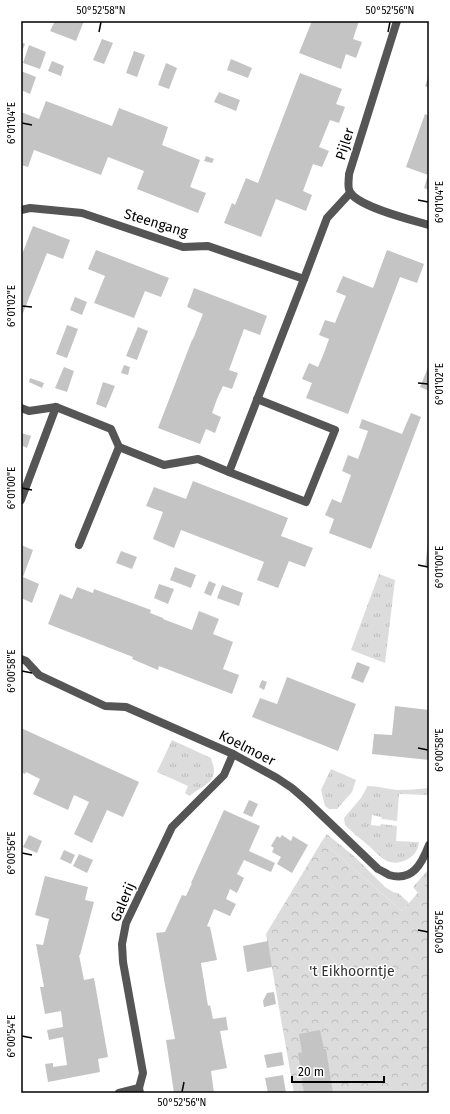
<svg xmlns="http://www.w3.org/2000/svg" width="450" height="1114" viewBox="0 0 450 1114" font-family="'Fira Sans',sans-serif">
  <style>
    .grass { fill: url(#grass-tufts) }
    .park { fill: url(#park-crowns) }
    .building { fill: #c4c4c4 }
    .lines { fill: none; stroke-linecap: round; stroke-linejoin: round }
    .lane { stroke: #555; stroke-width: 8 }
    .street { stroke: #555; stroke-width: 8 }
    .ticks { fill: none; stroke: #000; stroke-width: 1.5 }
    .labels { text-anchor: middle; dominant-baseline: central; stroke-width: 3; stroke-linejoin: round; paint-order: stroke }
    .street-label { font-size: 14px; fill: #000; stroke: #fff }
    .park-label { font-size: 14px; fill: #333; stroke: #fff }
    .neatline { fill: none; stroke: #000; stroke-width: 1.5 }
    .ticks-label { font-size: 10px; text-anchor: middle; fill: #000 }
  </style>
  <defs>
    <pattern id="grass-tufts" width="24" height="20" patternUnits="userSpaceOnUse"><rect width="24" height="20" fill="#dcdcdc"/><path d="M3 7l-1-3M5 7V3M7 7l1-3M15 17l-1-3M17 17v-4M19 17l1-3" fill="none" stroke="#bbb"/></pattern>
    <pattern id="park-crowns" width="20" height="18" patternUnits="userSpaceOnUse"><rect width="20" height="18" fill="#dcdcdc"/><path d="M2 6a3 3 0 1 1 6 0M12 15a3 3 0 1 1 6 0" fill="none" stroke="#bbb"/></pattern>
  </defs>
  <rect width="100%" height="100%" fill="#fff"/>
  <g class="grass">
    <polygon points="379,574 395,580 385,663 351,650"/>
    <path d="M172,740L211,758C212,762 214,767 214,771C214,784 198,788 190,796L185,793L188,786L157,772Z"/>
    <polygon points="331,769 356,780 352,792 337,809 329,809 325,806 321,790"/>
    <path d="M368,786C378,786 387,789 397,790C408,790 418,789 429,788V795L399,794L397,821L382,819L381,817L372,815L371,825L380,826L381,824L397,826L396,841L419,842C418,850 415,855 408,859C389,869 381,857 368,845C360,839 352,832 345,825L344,818L361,798L367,787Z"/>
    <polygon points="327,834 355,857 385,887 393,892 398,893 409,903 402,911 322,841"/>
    <polygon points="429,869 429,880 418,893 413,887"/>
  </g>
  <polygon class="park" points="322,841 402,911 429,880 429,1093 294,1093 266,934"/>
  <g class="building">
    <polygon points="55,21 84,21 76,41 50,31"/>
    <polygon points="312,21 359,21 353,39 362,42 356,58 346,54 341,69 299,53"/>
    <polygon points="102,39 113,43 104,64 93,60"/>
    <polygon points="21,42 25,44 21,54"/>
    <polygon points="29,45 46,52 40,69 23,63"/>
    <polygon points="134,51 145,55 137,77 126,73"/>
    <polygon points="231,59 252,68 248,78 227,70"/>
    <polygon points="52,61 64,66 61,76 48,71"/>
    <polygon points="166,63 177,68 169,89 158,85"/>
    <polygon points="21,71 36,77 30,94 21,90"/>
    <polygon points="300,73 342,89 336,104 345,107 339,123 330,120 319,147 329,151 322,167 313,164 303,191 312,195 306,211 276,199 261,237 224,223 232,203 235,205 246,178 258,183"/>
    <polygon points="429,75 429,88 425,86"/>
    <polygon points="219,92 240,100 236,111 214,102"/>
    <polygon points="46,101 112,126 119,108 168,127 162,145 200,160 190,187 206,193 198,213 137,189 144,171 108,157 101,175 34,150 28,167 21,165 21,112 39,119"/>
    <polygon points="425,114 429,116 429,190 424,188 428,175 406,167"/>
    <polygon points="206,156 214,159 212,163 204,161"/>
    <polygon points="33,226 70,240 63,259 47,253 21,318 21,257"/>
    <polygon points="96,250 169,278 161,297 145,291 134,318 94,303 105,276 88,269"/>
    <polygon points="387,250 424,264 417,283 400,277 348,414 306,398 312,383 302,379 309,363 318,367 324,353 329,339 319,335 325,320 335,323 346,296 336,292 343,276 373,288"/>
    <polygon points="194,288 267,316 260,335 244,329 229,370 238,373 232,389 223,386 217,399 212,413 221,417 215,433 206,429 200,444 158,428 192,340 193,339 203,314 187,307"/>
    <polygon points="75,297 87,302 82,315 70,310"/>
    <polygon points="67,325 78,329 67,358 56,354"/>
    <polygon points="138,327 148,331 137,360 126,356"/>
    <polygon points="124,365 130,367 128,375 121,373"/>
    <polygon points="429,365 429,391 420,387"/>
    <polygon points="64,367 74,371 67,392 55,388"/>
    <polygon points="30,378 44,383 42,388 29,382"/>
    <polygon points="103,382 115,386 106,408 96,404"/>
    <polygon points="411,413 421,417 371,549 329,533 334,519 325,515 332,499 341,503 351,475 342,471 348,455 358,459 368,431 359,428 362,419 402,434"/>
    <polygon points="21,433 31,436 27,448 21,445"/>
    <polygon points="193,481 288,518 281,536 313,548 305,567 289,561 278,588 257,580 264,562 246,555 181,530 174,548 153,539 163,512 146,506 154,487 186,499"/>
    <polygon points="428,542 429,542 429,567 425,567"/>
    <polygon points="21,545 33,550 23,577 39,584 32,603 21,598"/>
    <polygon points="121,551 137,557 132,569 116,563"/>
    <polygon points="175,567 196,575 191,588 170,580"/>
    <polygon points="209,581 216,584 211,596 204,593"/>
    <polygon points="159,584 174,589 168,604 154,598"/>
    <polygon points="222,585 243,593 239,606 217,598"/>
    <polygon points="77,587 93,593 94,589 151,610 150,613 163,618 163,619 192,630 199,611 219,619 213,634 233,642 223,669 239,675 232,694 159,666 158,670 132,659 133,657 48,624 60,594 72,599"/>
    <polygon points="357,662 370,667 363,683 351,678"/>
    <polygon points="287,677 356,704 338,751 252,717 260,698 277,704"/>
    <polygon points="262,680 267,682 264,690 259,687"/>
    <polygon points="395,706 429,710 429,760 372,754 374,734 392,735"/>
    <polygon points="21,728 139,782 123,817 107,810 92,843 74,834 89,802 74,795 68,810 33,794 40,779 26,772 25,774 21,772"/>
    <polygon points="249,800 258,804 252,817 243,813"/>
    <polygon points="224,810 260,826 249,851 275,863 271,872 244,860 237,874 244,878 237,893 230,889 226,899 236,904 230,916 214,909 207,926 210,927 217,960 201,963 208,1006 210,1005 213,1019 226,1017 228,1030 220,1031 227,1068 211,1071 214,1093 174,1093 166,1040 175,1039 165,985 156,933 165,932 182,895 186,896 192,883 191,883"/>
    <polygon points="29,835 42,841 37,853 23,847"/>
    <polygon points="282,835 291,841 293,836 308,845 292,873 277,864 281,857 272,852 274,848 271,846 277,836 280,838"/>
    <polygon points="64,850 75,855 71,864 60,859"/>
    <polygon points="79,854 93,860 87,873 73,866"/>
    <polygon points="45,876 88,887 85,900 94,902 80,955 79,955 84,980 94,978 108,1057 98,1059 100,1072 48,1082 45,1064 53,1063 53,1067 67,1065 63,1037 49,1040 47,1030 63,1027 61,1011 45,1014 40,987 44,987 36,944 43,945 49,919 35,915"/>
    <polygon points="268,941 272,967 247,972 243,946"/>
    <polygon points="274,992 276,1004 264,1007 263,1001 267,993"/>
    <polygon points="320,1030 324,1049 326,1049 333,1093 304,1093 298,1053 302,1052 299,1034"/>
    <polygon points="282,1052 284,1065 267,1068 264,1055"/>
    <polygon points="283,1075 286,1093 268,1093 265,1078"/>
  </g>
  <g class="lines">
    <g class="lane">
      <polyline points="21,408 29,411 56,407 111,429 119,447 79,545"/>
      <polyline points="21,500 56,407"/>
    </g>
    <g class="street">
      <path d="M397,21L349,174C349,180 347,187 350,192C358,207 412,220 429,225"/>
      <polyline points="21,210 30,208 82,213 183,247 208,246 304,279 229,472 198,459 164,465 119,447"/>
      <polyline points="304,279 327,218 350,193"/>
      <polyline points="229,472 306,502 335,430 257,399"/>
      <path d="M21,659L26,661L39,675L105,706L126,707L233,754L277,778L292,788L307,801L378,869C382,871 386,873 389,875C413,882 422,863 429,845"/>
      <polyline points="119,1093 139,1088"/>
      <polyline points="140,1093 139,1088 143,1073 123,962 122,944 126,923 172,827 224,775 233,754"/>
    </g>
  </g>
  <path class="ticks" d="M99,32L101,22M388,32L390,22M22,123L32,125M418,200L428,202M22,306L32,307M418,383L428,384M22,488L32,490M418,565L428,567M22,671L32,673M418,748L428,750M22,853L32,855M418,930L428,932M22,1036L32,1038M182,1092L184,1082"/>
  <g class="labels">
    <g class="street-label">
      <text transform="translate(345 144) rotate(-73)">Pijler</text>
      <text transform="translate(156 223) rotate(17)">Steengang</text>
      <text transform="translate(247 748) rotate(27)">Koelmoer</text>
      <text transform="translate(123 902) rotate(-67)">Galerij</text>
    </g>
    <g class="park-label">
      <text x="352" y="971">'t Eikhoorntje</text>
    </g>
  </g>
  <rect width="450" height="1114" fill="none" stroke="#ffffff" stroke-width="44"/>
  <path d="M292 1076v6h92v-6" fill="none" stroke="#000000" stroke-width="2"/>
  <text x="298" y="1076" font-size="12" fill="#000000" stroke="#ffffff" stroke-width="3" paint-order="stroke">20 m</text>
  <rect x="22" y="22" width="406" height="1070" class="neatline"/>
  <g class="ticks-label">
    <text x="101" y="14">50°52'58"N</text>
    <text x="390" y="14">50°52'56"N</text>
    <text transform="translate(11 123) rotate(-90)" y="4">6°01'04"E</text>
    <text transform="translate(439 202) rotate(-90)" y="4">6°01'04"E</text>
    <text transform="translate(11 306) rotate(-90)" y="4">6°01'02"E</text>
    <text transform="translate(439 384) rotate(-90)" y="4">6°01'02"E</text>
    <text transform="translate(11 488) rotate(-90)" y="4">6°01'00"E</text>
    <text transform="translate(439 567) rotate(-90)" y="4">6°01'00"E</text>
    <text transform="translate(11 671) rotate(-90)" y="4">6°00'58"E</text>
    <text transform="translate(439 750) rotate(-90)" y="4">6°00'58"E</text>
    <text transform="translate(11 853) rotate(-90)" y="4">6°00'56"E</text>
    <text transform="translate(439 932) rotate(-90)" y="4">6°00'56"E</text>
    <text transform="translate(11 1036) rotate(-90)" y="4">6°00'54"E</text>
    <text x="182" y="1106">50°52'56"N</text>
  </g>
</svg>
